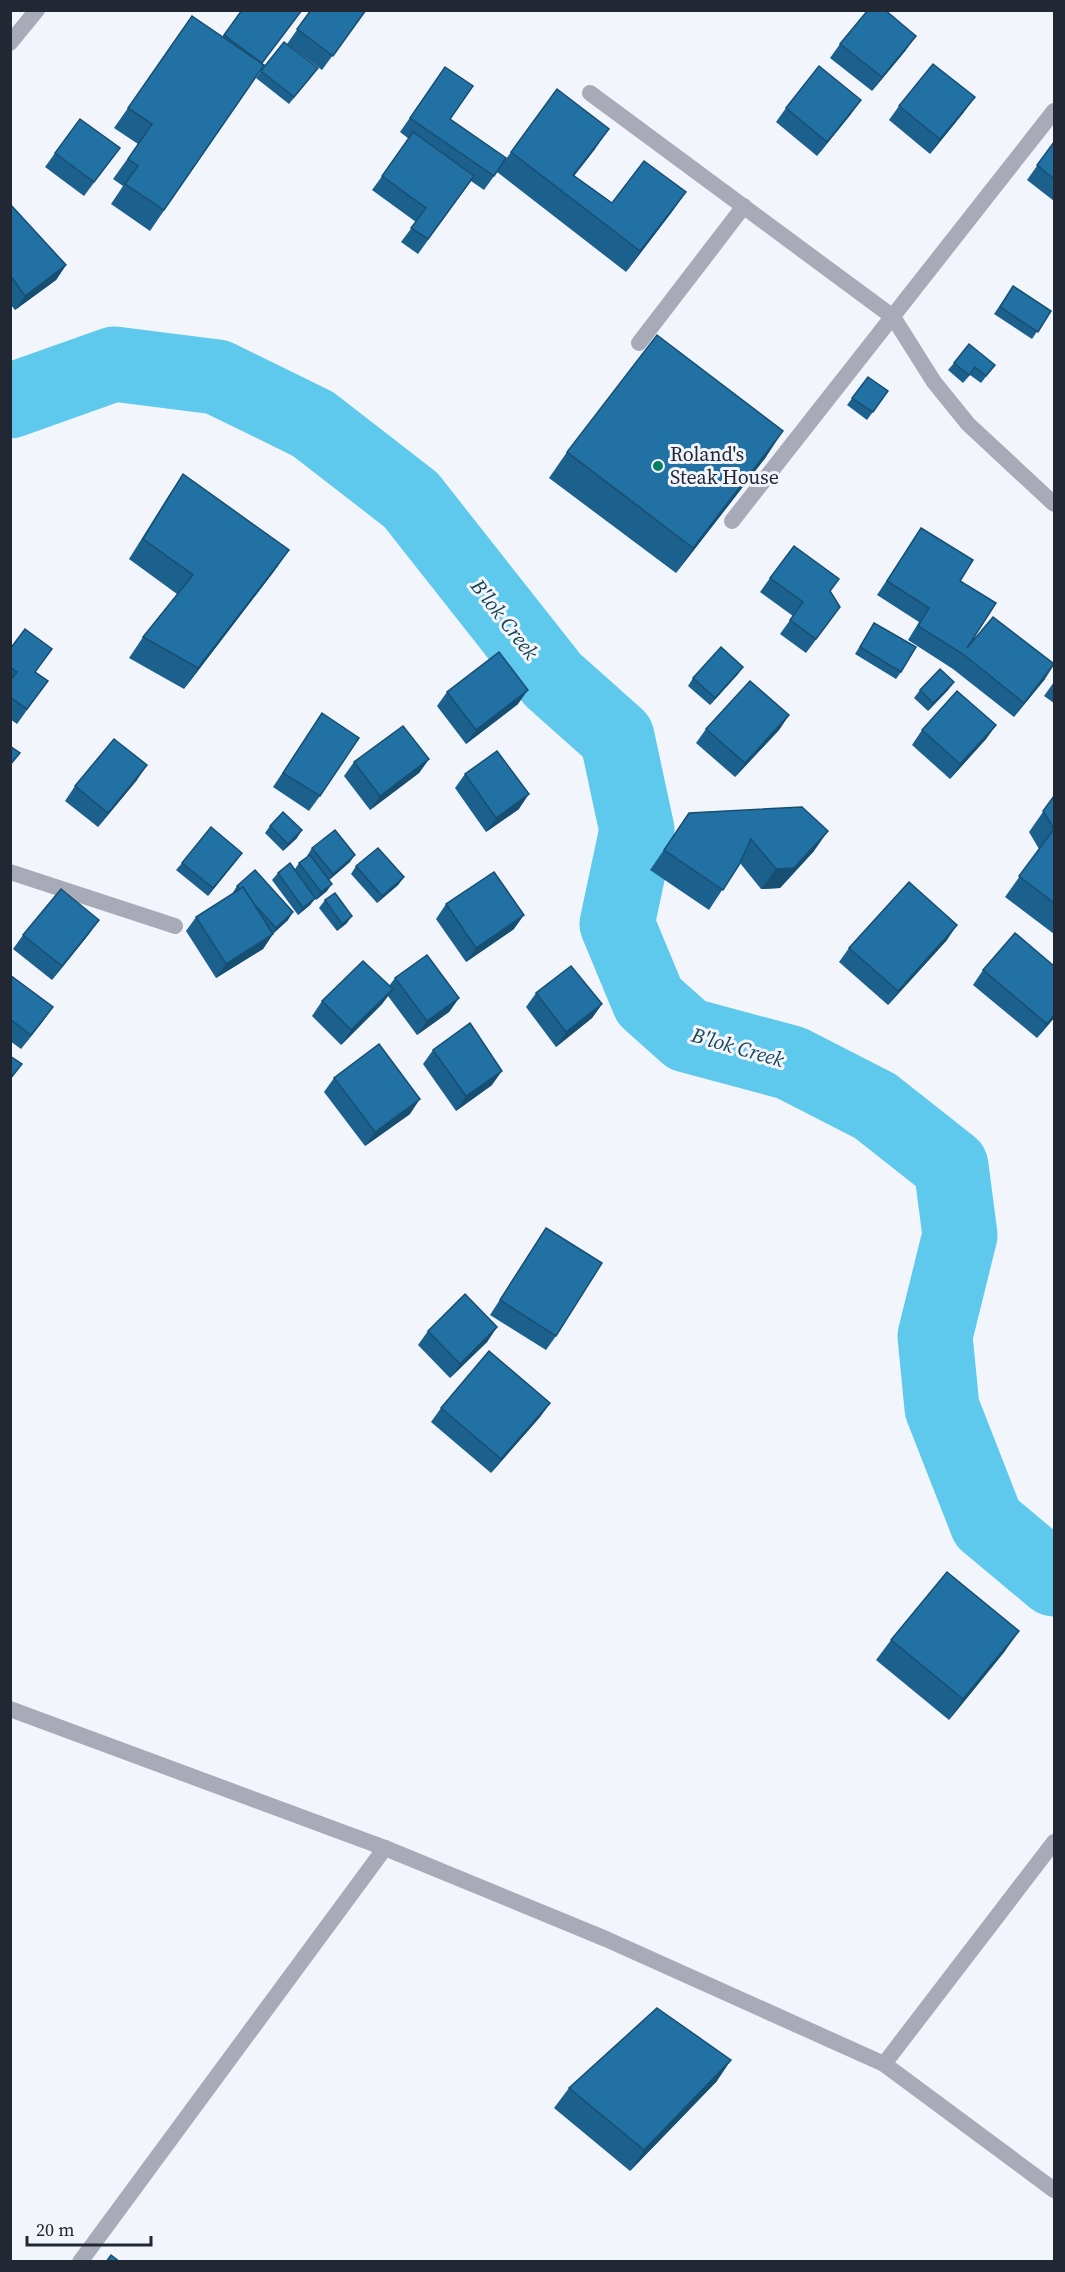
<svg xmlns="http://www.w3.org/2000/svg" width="1065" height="2272" viewBox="0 0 1065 2272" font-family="'Source Serif 4',serif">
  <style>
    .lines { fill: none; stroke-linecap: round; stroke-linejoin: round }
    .river { stroke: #5fc9ed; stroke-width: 75 }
    .service { stroke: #a8aab8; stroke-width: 16 }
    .minor { stroke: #a8aab8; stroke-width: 16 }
    .wall { fill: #1c618d }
    .shaded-wall { fill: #174f73 }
    .building { fill: #2171a4; stroke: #174f73; stroke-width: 1.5 }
    .poi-dot { fill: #048161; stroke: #f2f6fc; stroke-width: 2 }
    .labels { text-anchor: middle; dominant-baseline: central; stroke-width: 6; stroke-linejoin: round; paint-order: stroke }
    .poi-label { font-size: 20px; fill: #212833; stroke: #f2f6fc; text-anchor: start }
    .water-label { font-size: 21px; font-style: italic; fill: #164453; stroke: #f2f6fc }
  </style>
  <rect width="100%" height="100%" fill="#f2f6fc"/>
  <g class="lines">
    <polyline class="river" points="10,401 114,364 217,377 313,424 411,500 553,680 617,737 637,830 617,924 649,1001 687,1035 791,1063 875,1106 951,1166 960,1235 935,1336 942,1408 987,1523 1054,1579"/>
    <g class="service">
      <polyline points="590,93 893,317"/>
      <polyline points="639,343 744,206"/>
    </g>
    <g class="minor">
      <polyline points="10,43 37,10"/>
      <polyline points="893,317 934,382 968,424 1054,504"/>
      <polyline points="732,521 1054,111"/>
      <polyline points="10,872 175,926"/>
      <polyline points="10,1709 385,1848 606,1939 884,2064 1054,2190"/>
      <polyline points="884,2064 1054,1842"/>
      <polyline points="80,2262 385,1848"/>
    </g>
  </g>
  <g class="wall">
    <polygon points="242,10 262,64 264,65 150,231 111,204 123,186 113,179 138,144 114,128 192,16 222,37"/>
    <polygon points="311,10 366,10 322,70 287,44"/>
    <polygon points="840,44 906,50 872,91 830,58"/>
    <polygon points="445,67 450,119 506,159 557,89 595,149 574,176 612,203 686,192 671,213 626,272 497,172 484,190 471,181 418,254 401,242 416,222 372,190 409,139 400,132"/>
    <polygon points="261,71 312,76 289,104 256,78"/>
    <polygon points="899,106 964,112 930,154 889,120"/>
    <polygon points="786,108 851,114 817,156 776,122"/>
    <polygon points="1054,142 1054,201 1027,180"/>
    <polygon points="120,148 84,196 45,167 55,153"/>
    <polygon points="10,204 66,265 56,280 15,310 10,304"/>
    <polygon points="1013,286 1051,311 1032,339 994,314"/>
    <polygon points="954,363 995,365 981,383 970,375 963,383 948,370"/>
    <polygon points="868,377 888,391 867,420 847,405"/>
    <polygon points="567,452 766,457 676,573 549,478"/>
    <polygon points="183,474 289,550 275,570 184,689 129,658 143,637 177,594 129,559 169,495"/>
    <polygon points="921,528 960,581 967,648 1045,679 1014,717 953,669 908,640 919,622 877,595"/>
    <polygon points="770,578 830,592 830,621 806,653 780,634 793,616 760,592"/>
    <polygon points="874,623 901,672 896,679 855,654"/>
    <polygon points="10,649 36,672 48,681 17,724 10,719"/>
    <polygon points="743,667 738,674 710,705 688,686 693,678"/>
    <polygon points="954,682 948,690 928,711 914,698 920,690"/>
    <polygon points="1054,682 1054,703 1044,696"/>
    <polygon points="447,692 518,704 466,744 437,706"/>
    <polygon points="322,713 320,796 309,811 273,787"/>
    <polygon points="789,715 779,730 735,777 696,743 706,729"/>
    <polygon points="996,725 986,739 950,779 912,745 922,730"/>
    <polygon points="429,759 419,773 370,810 344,776 354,762"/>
    <polygon points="465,774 519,809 486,832 455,788"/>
    <polygon points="137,780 98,827 65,801 75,786"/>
    <polygon points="1054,796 1054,934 1005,897 1039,849 1029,832"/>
    <polygon points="689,813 814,851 780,888 761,889 740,863 709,910 650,870"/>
    <polygon points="270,826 297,838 283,851 265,833"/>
    <polygon points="312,848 350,862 329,880 327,891 316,900 315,899 310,905 298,915 272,880 278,873 295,869 299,863 308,857 307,856"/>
    <polygon points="237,860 208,896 176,870 182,863"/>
    <polygon points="356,866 404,877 398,885 377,903 351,874"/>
    <polygon points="237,886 288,920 273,934 263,949 216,978 186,931 196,917 232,894"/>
    <polygon points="325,900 347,923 337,931 319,908"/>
    <polygon points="446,904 514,929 466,962 436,919"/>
    <polygon points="89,934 52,980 13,949 23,935"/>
    <polygon points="947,940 888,1005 839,962 849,948"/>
    <polygon points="1054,966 1054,1018 1037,1038 973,985 983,970"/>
    <polygon points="10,975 43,1021 21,1049 10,1041"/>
    <polygon points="395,978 459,998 449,1012 417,1035 388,996 382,1004 341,1045 312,1016 322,1001 389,986"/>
    <polygon points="536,993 602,1004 592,1018 556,1047 526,1007"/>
    <polygon points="433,1050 492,1085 456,1111 423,1064"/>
    <polygon points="334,1078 410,1114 365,1146 324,1092"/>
    <polygon points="546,1228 556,1336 546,1350 490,1315"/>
    <polygon points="497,1327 487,1342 450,1378 418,1345 428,1331"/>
    <polygon points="550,1403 540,1417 491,1473 431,1422 441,1408"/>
    <polygon points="891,1640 1005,1651 949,1720 876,1660"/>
    <polygon points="717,2081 630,2171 554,2108 569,2088"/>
  </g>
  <g class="shaded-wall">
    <polygon points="916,36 906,50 872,91 882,77"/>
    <polygon points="975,97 964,112 930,154 940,139"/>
    <polygon points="861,100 851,114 817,156 827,142"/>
    <polygon points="609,129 595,149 559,195 573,175"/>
    <polygon points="686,192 671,213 626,272 640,251"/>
    <polygon points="66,265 56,280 15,310 25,296"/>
    <polygon points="783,431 766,457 676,573 693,548"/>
    <polygon points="289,550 275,570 184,689 198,668"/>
    <polygon points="1054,665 1045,679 1014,717 1024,703"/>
    <polygon points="743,667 738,674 710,705 715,698"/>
    <polygon points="954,682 948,690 928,711 933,703"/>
    <polygon points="528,690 518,704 466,744 476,730"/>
    <polygon points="789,715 779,730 735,777 745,763"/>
    <polygon points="996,725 986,739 950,779 960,764"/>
    <polygon points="429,759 419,773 370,810 380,796"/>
    <polygon points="147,765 137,780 98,827 108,813"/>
    <polygon points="529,794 519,809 486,832 496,818"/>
    <polygon points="302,830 297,838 283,851 288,844"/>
    <polygon points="828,831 814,851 780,888 761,889 776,869"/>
    <polygon points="242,853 237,860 208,896 213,888"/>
    <polygon points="355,855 350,862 328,881 333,874"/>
    <polygon points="404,877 398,885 377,903 382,896"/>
    <polygon points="332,884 327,891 316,900 321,892"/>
    <polygon points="315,898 310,905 298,915 303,908"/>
    <polygon points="293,912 288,920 270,936 276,928"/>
    <polygon points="524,915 514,929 466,962 476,948"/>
    <polygon points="352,916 347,923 337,931 342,924"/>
    <polygon points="99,920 89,934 52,980 62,966"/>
    <polygon points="957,925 947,940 888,1005 898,991"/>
    <polygon points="273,934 263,949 216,978 226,964"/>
    <polygon points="393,989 382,1004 341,1045 351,1030"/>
    <polygon points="459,998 449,1012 417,1035 427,1021"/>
    <polygon points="602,1004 592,1018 556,1047 566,1032"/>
    <polygon points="53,1007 43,1021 21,1049 31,1035"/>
    <polygon points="1054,1015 1054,1018 1037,1038 1047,1024"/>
    <polygon points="502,1071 492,1085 456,1111 466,1096"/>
    <polygon points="420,1099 410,1114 365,1146 375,1132"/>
    <polygon points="497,1327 487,1342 450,1378 460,1364"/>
    <polygon points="550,1403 540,1417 491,1473 501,1459"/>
    <polygon points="1019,1631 1005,1651 949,1720 963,1699"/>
    <polygon points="731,2060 717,2081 630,2171 644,2150"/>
  </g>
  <g class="building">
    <polygon points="242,10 302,10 262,63 224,35"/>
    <polygon points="311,10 366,10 333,56 297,29"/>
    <polygon points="868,10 885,10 916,36 882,77 840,44"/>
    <polygon points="192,16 264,65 164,210 125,184 138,166 128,159 152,124 128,108"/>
    <polygon points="284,42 318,68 294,97 261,71"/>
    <polygon points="933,64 975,97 940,139 899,106"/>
    <polygon points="819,66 861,100 827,142 786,108"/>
    <polygon points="445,67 473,86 450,119 506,158 494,176 410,118"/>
    <polygon points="557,89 609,129 573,175 612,203 644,161 686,192 640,251 511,152"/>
    <polygon points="80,119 120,148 94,182 55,153"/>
    <polygon points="413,132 474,176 428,239 411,228 426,208 382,176"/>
    <polygon points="1054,142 1054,179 1037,165"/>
    <polygon points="10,204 66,265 25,296 10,275"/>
    <polygon points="1013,286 1051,311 1038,332 1000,307"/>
    <polygon points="657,335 783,431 693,548 567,452"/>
    <polygon points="969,344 995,365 986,376 975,367 969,375 954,363"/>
    <polygon points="868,377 888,391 873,412 852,398"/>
    <polygon points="183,474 289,550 198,668 143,637 193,575 143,539"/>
    <polygon points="921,528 973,560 960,581 996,603 967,648 993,617 1054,664 1024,703 963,654 918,626 929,608 887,581"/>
    <polygon points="794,546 839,579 830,591 840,607 816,639 790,620 803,602 770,578"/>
    <polygon points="874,623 916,647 901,672 860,647"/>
    <polygon points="25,629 52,649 35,672 48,681 27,709 10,697 10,681 17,672 10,667 10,649"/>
    <polygon points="721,647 743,667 715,698 693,678"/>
    <polygon points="499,652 528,690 476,730 447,692"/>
    <polygon points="940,669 954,682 933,703 920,690"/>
    <polygon points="750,681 789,715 745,763 706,729"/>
    <polygon points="957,691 996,725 960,764 922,730"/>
    <polygon points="322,713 359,738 320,796 283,773"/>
    <polygon points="403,726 429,759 380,796 354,762"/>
    <polygon points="114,739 147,765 108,813 75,786"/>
    <polygon points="10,746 20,753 10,765"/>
    <polygon points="497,751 529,794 496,818 465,774"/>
    <polygon points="1054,796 1054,903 1019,876 1054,829 1043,811"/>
    <polygon points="802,807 828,831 794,868 776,869 751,839 739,865 723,890 664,850 689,813"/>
    <polygon points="283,812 302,830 288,844 270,826"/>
    <polygon points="211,827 242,853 213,888 182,863"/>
    <polygon points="335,830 355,855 333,874 312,848"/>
    <polygon points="378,848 404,877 382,896 356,866"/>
    <polygon points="310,855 332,884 321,892 299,863"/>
    <polygon points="290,863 315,898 303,908 278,873"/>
    <polygon points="255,870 293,912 276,928 253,903 243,887 240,889 237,886"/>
    <polygon points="494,872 524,915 476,948 446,904"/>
    <polygon points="909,882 957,925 898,991 849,948"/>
    <polygon points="243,887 273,934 226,964 196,917"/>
    <polygon points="61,889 99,920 62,966 23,935"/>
    <polygon points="335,893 352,916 342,924 325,900"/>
    <polygon points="1015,933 1054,966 1054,1015 1047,1024 983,970"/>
    <polygon points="427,955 459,998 427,1021 395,978"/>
    <polygon points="363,961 393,989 351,1030 322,1001"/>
    <polygon points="571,966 602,1004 566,1032 536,993"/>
    <polygon points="10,975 53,1007 31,1035 10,1019"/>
    <polygon points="470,1023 502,1071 466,1096 433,1050"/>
    <polygon points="379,1044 420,1099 375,1132 334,1078"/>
    <polygon points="10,1056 22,1064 10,1079"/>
    <polygon points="546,1228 602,1263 556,1336 500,1300"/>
    <polygon points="465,1294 497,1327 460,1364 428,1331"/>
    <polygon points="489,1351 550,1403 501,1459 441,1408"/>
    <polygon points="947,1572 1019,1631 963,1699 891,1640"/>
    <polygon points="657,2008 731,2060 644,2150 569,2088"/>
    <polygon points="111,2255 120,2262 106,2262"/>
  </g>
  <circle class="poi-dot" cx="658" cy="466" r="6"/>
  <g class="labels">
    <g class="poi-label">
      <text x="670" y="454">Roland's<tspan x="670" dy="23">Steak House</tspan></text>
    </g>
    <g class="water-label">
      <text transform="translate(505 619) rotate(52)">B'lok Creek</text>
      <text transform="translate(738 1047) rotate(16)">B'lok Creek</text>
    </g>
  </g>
  <rect width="1065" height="2272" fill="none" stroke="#212833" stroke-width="24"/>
  <path d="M27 2236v9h124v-9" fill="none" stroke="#212833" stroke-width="3"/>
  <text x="36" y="2236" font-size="18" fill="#212833" stroke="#f2f6fc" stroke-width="4.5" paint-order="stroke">20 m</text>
</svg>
